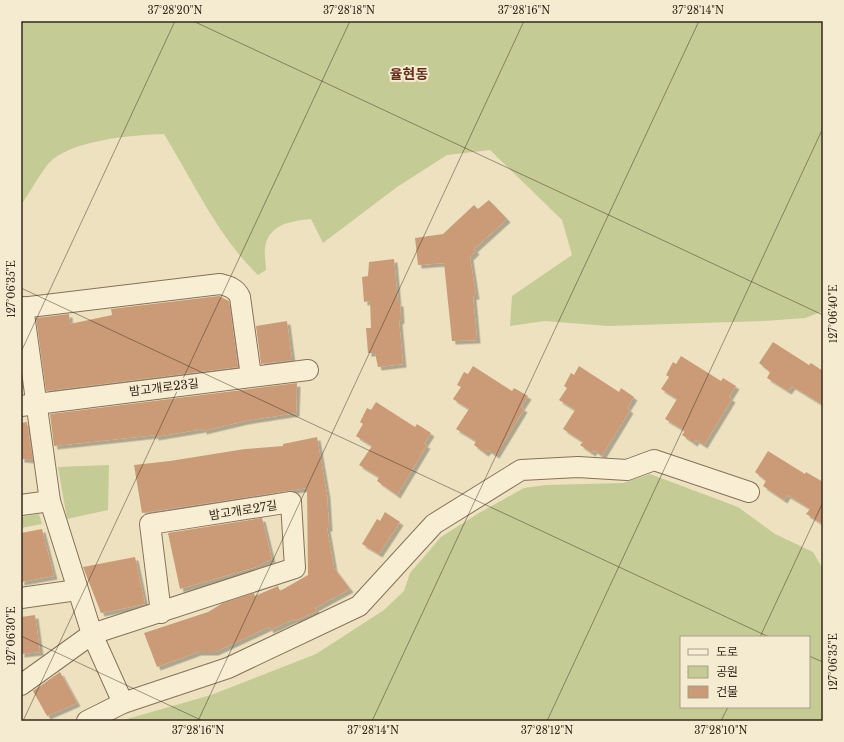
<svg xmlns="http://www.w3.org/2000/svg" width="844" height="742" viewBox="0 0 844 742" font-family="'Libre Baskerville','Noto Sans KR',serif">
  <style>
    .green { fill: #c4cb95; fill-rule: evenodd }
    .building { fill: #cb9b77; filter: url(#shadow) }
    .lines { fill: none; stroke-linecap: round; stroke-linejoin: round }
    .street-casing { stroke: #867259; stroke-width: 22 }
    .street { stroke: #f8eed3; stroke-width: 20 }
    .ticks { fill: none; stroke: #36291d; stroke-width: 1; stroke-opacity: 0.45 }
    .labels { text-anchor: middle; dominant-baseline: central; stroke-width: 4; stroke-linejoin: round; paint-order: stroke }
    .street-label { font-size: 12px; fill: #36291d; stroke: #f5ebd0 }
    .quarter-label { font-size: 14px; font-weight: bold; fill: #622d1d; stroke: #f5ebd0 }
    .neatline { fill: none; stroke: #36291d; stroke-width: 1.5 }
    .ticks-label { font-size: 10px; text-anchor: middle; fill: #36291d }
  </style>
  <defs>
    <filter id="shadow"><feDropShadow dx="3.5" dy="3.5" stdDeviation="0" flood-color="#0004"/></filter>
  </defs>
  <rect width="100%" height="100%" fill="#ede1c0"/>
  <g class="green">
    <path d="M21,21H823V313L821,312L805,318L764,321L608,326L545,321L510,326L512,296L572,255L562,220L490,150L447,155L397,187L323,243L311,219C292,221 268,224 265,248C264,255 266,263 266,270L258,275C218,237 193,181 164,134C133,135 69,140 48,164C38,177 30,192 21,205Z"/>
    <polygon points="109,465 108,510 67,519 58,467"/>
    <path d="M650,474L738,507L775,534L813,552L823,569V721H120L211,695L316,654L384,610L404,591L410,573L441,537L479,513L524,488L546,485L623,483ZM681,637H809V707H681Z"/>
    <polygon points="39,514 42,524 21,528 21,517"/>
  </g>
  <g class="building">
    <polygon points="489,200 507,219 474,249 476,251 470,257 476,296 473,296 477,340 452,341 444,263 418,265 415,238 443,234 474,205 478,209"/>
    <polygon points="394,259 398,303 400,303 401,320 399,321 403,364 378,367 375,353 368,353 366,328 371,328 370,301 364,302 362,277 368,276 369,262"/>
    <polygon points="219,296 229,301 238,367 46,391 36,318 69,314 70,324 112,315 111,309"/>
    <polygon points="287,321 292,360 261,364 256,326"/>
    <polygon points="773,342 809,365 811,363 823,371 823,405 792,386 788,391 767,378 770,372 759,363"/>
    <polygon points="681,356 721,381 723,378 736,386 729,397 732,399 704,445 696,440 694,443 682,435 685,431 665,419 677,399 661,389 669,377 666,375 673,362 676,364"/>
    <polygon points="473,366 512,391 514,388 528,396 521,407 524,409 496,455 488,450 485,453 474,445 476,441 456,429 469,409 453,399 461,387 457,385 464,372 468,374"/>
    <polygon points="579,366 619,392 621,388 634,397 627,408 630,410 602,456 594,450 592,453 580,445 583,442 563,429 575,410 559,400 567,388 564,386 571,373 574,375"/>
    <polygon points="297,383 296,413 245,421 203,431 203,429 155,437 155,435 54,446 50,414"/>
    <polygon points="376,402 415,427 417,424 431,433 424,444 427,445 397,495 377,481 379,477 359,465 372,446 356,436 363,424 360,422 367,408 371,410"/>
    <polygon points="27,422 33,460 21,459 21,423"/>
    <polygon points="317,437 327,495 329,528 327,528 334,568 350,589 315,608 317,611 295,621 294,619 270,630 269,627 215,652 198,652 157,667 144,633 208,612 223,603 254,593 255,596 278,586 280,591 308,575 307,488 142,513 134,465 170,461 245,449 283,446 283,444"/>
    <polygon points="768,451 805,474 806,472 823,482 823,524 806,514 810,509 799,502 787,495 784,500 763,486 766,481 755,472"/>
    <polygon points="385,512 400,522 379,554 362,544 377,519 380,521"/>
    <polygon points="262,518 272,559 256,567 180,589 168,533"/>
    <polygon points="42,529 54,576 21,582 21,533"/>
    <polygon points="135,557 145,604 101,613 83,567"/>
    <polygon points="35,615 40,652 21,654 21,617"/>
    <polygon points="60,672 77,703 47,716 33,691"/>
  </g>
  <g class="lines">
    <g class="street-casing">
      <g id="street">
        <path d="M21,308L220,284C228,286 236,288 240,297L251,376"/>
        <polyline points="21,406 308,370"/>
        <polyline points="21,505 50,501"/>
        <polyline points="21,598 77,590"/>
        <polyline points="21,685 92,634 50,501 23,307"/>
        <polyline points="123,703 92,634 295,568 291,502 150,524 161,613"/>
        <polyline points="87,721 123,703 228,668 359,606 434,524 521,470 578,467 627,470 654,460 749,492"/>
      </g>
    </g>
    <use href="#street" class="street"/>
  </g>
  <path class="ticks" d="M193,21L823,315M21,288L769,637M21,352L175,21M21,636L203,721M760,637L823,502M809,656L823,662M23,721L350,21M198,721L524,21M372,721L699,21M547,721L823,128M721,721L728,707"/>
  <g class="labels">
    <g class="street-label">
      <text transform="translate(164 387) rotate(-7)">밤고개로23길</text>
      <text transform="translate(243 510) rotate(-9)">밤고개로27길</text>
    </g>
    <g class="quarter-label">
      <text x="409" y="74">율현동</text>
    </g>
  </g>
  <rect width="844" height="742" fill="none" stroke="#f5ebd0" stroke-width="44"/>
  <rect x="680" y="636" width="130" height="72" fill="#f5ebd0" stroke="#a99d88"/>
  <rect x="688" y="649" width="20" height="6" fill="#f8eed3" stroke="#a99d88"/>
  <text x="716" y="656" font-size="12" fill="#36291d">도로</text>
  <rect x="688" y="666" width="20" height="12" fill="#c4cb95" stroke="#a99d88"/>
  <text x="716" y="676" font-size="12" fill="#36291d">공원</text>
  <rect x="688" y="686" width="20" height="12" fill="#cb9b77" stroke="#a99d88"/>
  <text x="716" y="696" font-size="12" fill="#36291d">건물</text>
  <rect x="22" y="22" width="800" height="698" class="neatline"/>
  <g class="ticks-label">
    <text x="175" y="14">37°28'20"N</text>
    <text x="349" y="14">37°28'18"N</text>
    <text x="524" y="14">37°28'16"N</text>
    <text x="698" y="14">37°28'14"N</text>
    <text transform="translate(11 289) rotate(-90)" y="4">127°06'35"E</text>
    <text transform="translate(833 314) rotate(-90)" y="4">127°06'40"E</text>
    <text transform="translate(11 636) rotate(-90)" y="4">127°06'30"E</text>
    <text transform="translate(833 662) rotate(-90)" y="4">127°06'35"E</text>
    <text x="198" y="734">37°28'16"N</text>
    <text x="373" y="734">37°28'14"N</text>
    <text x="547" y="734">37°28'12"N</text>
    <text x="721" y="734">37°28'10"N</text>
  </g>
</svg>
